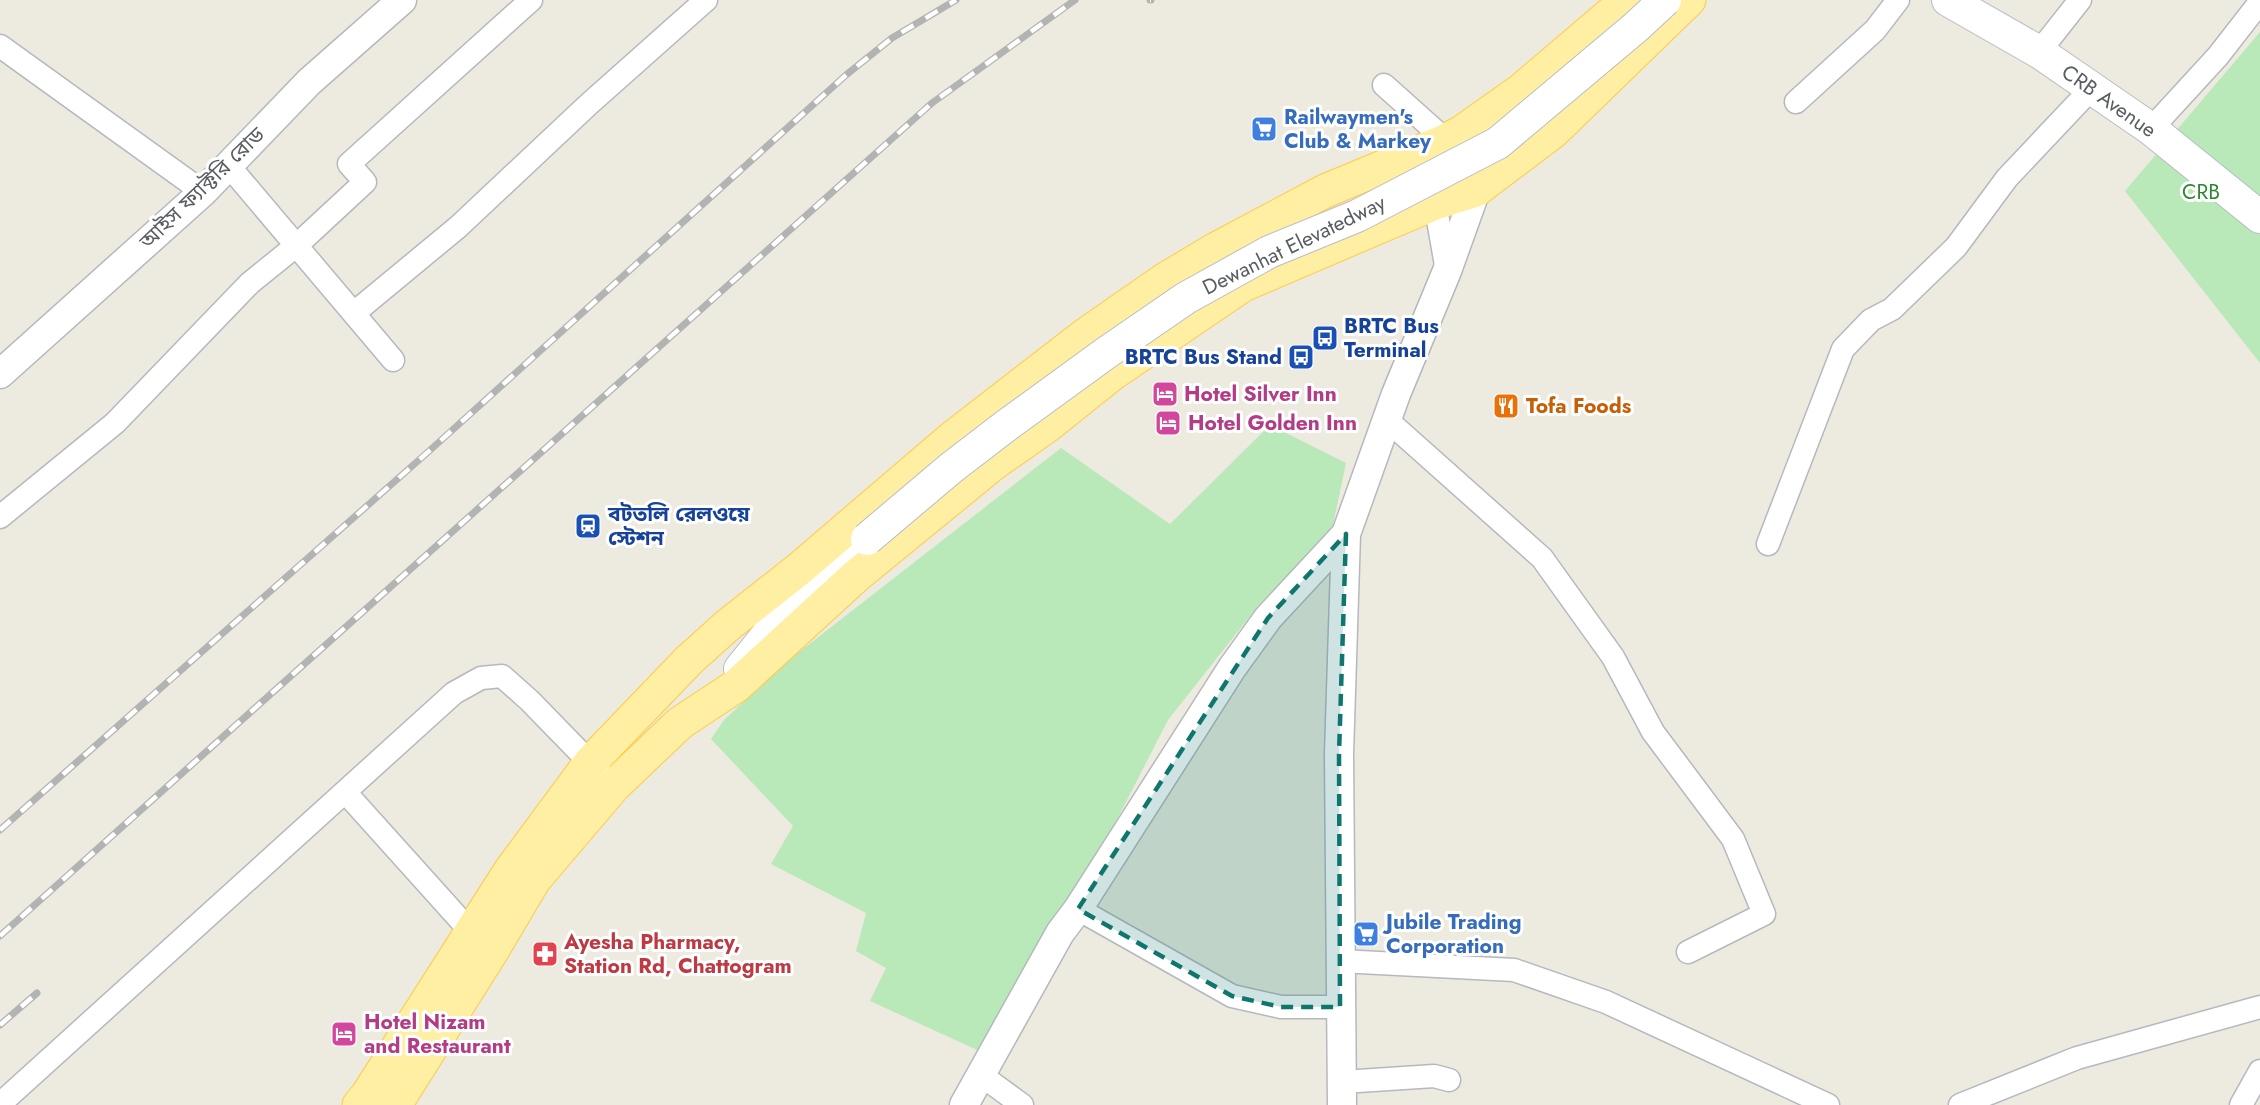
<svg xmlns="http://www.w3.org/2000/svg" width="2260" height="1105" viewBox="0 0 2260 1105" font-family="Jost,'Noto Sans Bengali',sans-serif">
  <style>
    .green { fill: #b9e8b9 }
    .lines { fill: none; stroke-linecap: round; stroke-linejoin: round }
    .minor-casing { stroke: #b5b8be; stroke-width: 25 }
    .tertiary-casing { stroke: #b5b8be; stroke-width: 31 }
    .secondary-casing { stroke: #b8bcc3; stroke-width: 34 }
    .primary-casing { stroke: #ffca47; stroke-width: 35 }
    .minor { stroke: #fff; stroke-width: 22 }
    .tertiary { stroke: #fff; stroke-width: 28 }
    .secondary { stroke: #fff; stroke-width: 32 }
    .primary { stroke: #ffefa2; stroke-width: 33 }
    .rail-casing { stroke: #b2b3b3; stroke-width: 7 }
    .rail { stroke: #fff; stroke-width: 4.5; stroke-dasharray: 14; stroke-linecap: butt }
    .secondary-bridge-casing { stroke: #b8bcc3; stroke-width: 34; stroke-linecap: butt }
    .secondary-bridge { stroke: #fff; stroke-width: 32 }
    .marked { fill: #0f766e; fill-opacity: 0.2; stroke: #0f766e; stroke-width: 4.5; stroke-dasharray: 12 8; stroke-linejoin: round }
    .labels { text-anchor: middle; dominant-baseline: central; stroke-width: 6; stroke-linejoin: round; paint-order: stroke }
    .street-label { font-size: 21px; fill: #585d62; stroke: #fff }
    .shop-label { font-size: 21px; font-weight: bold; fill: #366cbe; stroke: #fff; text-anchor: start }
    .park-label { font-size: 21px; fill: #2d862f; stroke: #fff }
    .transit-label { font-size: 21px; font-weight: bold; fill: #164399; stroke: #fff; text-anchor: start }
    .hotel-label { font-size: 21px; font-weight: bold; fill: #b23c85; stroke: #fff; text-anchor: start }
    .food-label { font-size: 21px; font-weight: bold; fill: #c56008; stroke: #fff; text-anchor: start }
    .health-label { font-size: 21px; font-weight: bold; fill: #be3a42; stroke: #fff; text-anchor: start }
  </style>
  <rect width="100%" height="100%" fill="#edeadf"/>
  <g class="green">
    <polygon points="2260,32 2260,363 2125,191"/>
    <polygon points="1270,425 1346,463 1331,534 1258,606 1168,720 1110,833 986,1054 870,1001 886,968 856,951 866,913 771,864 793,826 711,739 724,720 785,663 1061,448 1170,524"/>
  </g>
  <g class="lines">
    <g class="minor-casing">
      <g id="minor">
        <polyline points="0,46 203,192"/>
        <polyline points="2039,52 2080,0"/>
        <polyline points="1384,85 1441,136 1443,142 1441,154"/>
        <polyline points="1796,102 1875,30 1898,0"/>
        <polyline points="2151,129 2218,56 2260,2"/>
        <polyline points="229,166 393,360"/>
        <polyline points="1437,190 1435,203 1447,271"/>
        <polyline points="354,313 458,227 589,104 706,0"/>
        <polyline points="1386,419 1542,558 1613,657 1653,732 1733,839 1764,914 1688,952"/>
        <polyline points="0,517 115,423 250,283 297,245 365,182 349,164 531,0"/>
        <polyline points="1768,544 1843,349 1871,320 1892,309 1956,247 2007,178 2092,88"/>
        <polyline points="346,793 471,932"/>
        <polyline points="1078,909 1232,996 1281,1007 1340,1007"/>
        <polyline points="1340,961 1514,970 1606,1002 1828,1105"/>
        <polyline points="981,1075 1022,1105"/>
        <polyline points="1343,1082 1434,1076 1449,1080"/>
        <polyline points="0,1104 454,693 481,678 502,676 530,701 600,773"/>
        <polyline points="1960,1105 2077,1058 2260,1007"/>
        <polyline points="2241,1105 2260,1071"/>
      </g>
    </g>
    <g class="tertiary-casing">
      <g id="tertiary">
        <polyline points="0,374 203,192 309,82 402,0"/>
        <polyline points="964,1105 1060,933 1078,909 1232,668 1268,618 1346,534"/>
        <polyline points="1342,1105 1339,754 1346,534 1396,394 1447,271 1476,190"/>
      </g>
    </g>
    <g class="secondary-casing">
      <g id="secondary">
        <polyline points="1948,0 2039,52 2151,129 2260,217"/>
        <polyline points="740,669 776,624 867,539"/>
      </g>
    </g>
    <g class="primary-casing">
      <g id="primary">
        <polyline points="359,1105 368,1094 510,871 590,763 689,660 728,625 799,569 952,438 1085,335 1164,280 1216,249 1325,191 1443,142 1462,132 1520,91 1627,0"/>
        <polyline points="395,1105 492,951 534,880 614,786 680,723 736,686 856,576 993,464 1047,426 1112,374 1243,285 1435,203 1476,190 1554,131 1689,0"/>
      </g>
    </g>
    <use href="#minor" class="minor"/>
    <use href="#tertiary" class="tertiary"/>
    <use href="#secondary" class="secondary"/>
    <use href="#primary" class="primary"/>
    <g class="rail-casing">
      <g id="rail">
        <polyline points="1150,0 1151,0"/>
        <polyline points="0,830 428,452 846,75 892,38 956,0"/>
        <polyline points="0,936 932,103 1075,0"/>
        <polyline points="0,1025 37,993"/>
      </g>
    </g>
    <use href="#rail" class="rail"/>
    <g class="secondary-bridge-casing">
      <polyline id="secondary-bridge" points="867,539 951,468 1007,425 1106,353 1186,298 1269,252 1357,216 1498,143 1636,27 1665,0"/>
    </g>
    <use href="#secondary-bridge" class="secondary-bridge"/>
  </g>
  <path class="marked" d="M1346,534L1339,754L1340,1007H1281L1232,996L1078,909L1268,618Z"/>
  <defs>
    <g id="supermarket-square" transform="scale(1.35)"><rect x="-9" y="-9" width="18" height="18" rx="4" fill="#3f7fe0" stroke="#fff"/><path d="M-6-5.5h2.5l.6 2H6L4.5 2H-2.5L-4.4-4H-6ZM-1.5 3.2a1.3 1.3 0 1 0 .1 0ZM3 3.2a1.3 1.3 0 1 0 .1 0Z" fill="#fff"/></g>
    <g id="bus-square" transform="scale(1.35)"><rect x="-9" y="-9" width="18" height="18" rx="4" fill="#1a4fb4" stroke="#fff"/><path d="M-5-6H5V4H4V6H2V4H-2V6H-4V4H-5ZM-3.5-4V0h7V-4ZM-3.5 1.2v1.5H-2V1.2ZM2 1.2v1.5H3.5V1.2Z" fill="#fff"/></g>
    <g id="hotel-square" transform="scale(1.35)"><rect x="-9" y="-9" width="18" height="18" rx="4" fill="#d1479c" stroke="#fff"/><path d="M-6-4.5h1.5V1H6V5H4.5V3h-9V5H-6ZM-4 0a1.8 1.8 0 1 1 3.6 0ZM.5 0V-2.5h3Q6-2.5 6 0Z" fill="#fff"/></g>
    <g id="restaurant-square" transform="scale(1.35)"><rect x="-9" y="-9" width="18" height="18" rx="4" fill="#e8710a" stroke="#fff"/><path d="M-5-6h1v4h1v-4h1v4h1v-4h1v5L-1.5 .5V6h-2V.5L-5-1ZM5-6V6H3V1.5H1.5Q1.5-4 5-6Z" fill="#fff"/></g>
    <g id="station-square" transform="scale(1.35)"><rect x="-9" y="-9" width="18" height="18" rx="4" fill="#1a4fb4" stroke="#fff"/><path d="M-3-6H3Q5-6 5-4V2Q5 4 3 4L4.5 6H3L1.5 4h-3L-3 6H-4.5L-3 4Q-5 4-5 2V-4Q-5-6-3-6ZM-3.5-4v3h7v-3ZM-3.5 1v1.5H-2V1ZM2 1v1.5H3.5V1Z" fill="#fff"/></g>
    <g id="pharmacy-square" transform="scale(1.35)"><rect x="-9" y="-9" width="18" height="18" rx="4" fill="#e0444e" stroke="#fff"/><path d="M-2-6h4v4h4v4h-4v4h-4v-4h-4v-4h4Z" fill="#fff"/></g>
  </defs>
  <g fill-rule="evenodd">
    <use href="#supermarket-square" x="1264" y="129"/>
    <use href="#bus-square" x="1325" y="338"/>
    <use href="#bus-square" x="1301" y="357"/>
    <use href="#hotel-square" x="1165" y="394"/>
    <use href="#restaurant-square" x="1506" y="406"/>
    <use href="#hotel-square" x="1168" y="423"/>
    <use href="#station-square" x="588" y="526"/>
    <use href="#supermarket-square" x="1366" y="934"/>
    <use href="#pharmacy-square" x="545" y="954"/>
    <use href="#hotel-square" x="344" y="1034"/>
  </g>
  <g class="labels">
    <g class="street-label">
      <text transform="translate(2109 101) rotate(35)">CRB Avenue</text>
      <text transform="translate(202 188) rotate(-44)">আইস ফ্যাক্টরি রোড</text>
      <text transform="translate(1294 245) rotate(-26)">Dewanhat Elevatedway</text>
    </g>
    <g class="shop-label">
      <text x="1284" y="117">Railwaymen's<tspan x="1284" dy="24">Club &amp; Markey</tspan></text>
      <text x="1386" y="922">Jubile Trading<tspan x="1386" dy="24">Corporation</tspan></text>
    </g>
    <g class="park-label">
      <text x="2201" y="192">CRB</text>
    </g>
    <g class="transit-label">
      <text x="1344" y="326">BRTC Bus<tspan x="1344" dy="24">Terminal</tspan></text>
      <text x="1282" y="357" text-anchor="end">BRTC Bus Stand</text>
      <text x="608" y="514">বটতলি রেলওয়ে<tspan x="608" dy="24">স্টেশন</tspan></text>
    </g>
    <g class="hotel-label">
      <text x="1184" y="394">Hotel Silver Inn</text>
      <text x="1188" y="423">Hotel Golden Inn</text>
      <text x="364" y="1022">Hotel Nizam<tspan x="364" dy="24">and Restaurant</tspan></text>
    </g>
    <g class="food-label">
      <text x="1526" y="406">Tofa Foods</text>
    </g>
    <g class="health-label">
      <text x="564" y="942">Ayesha Pharmacy,<tspan x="564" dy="24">Station Rd, Chattogram</tspan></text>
    </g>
  </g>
</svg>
